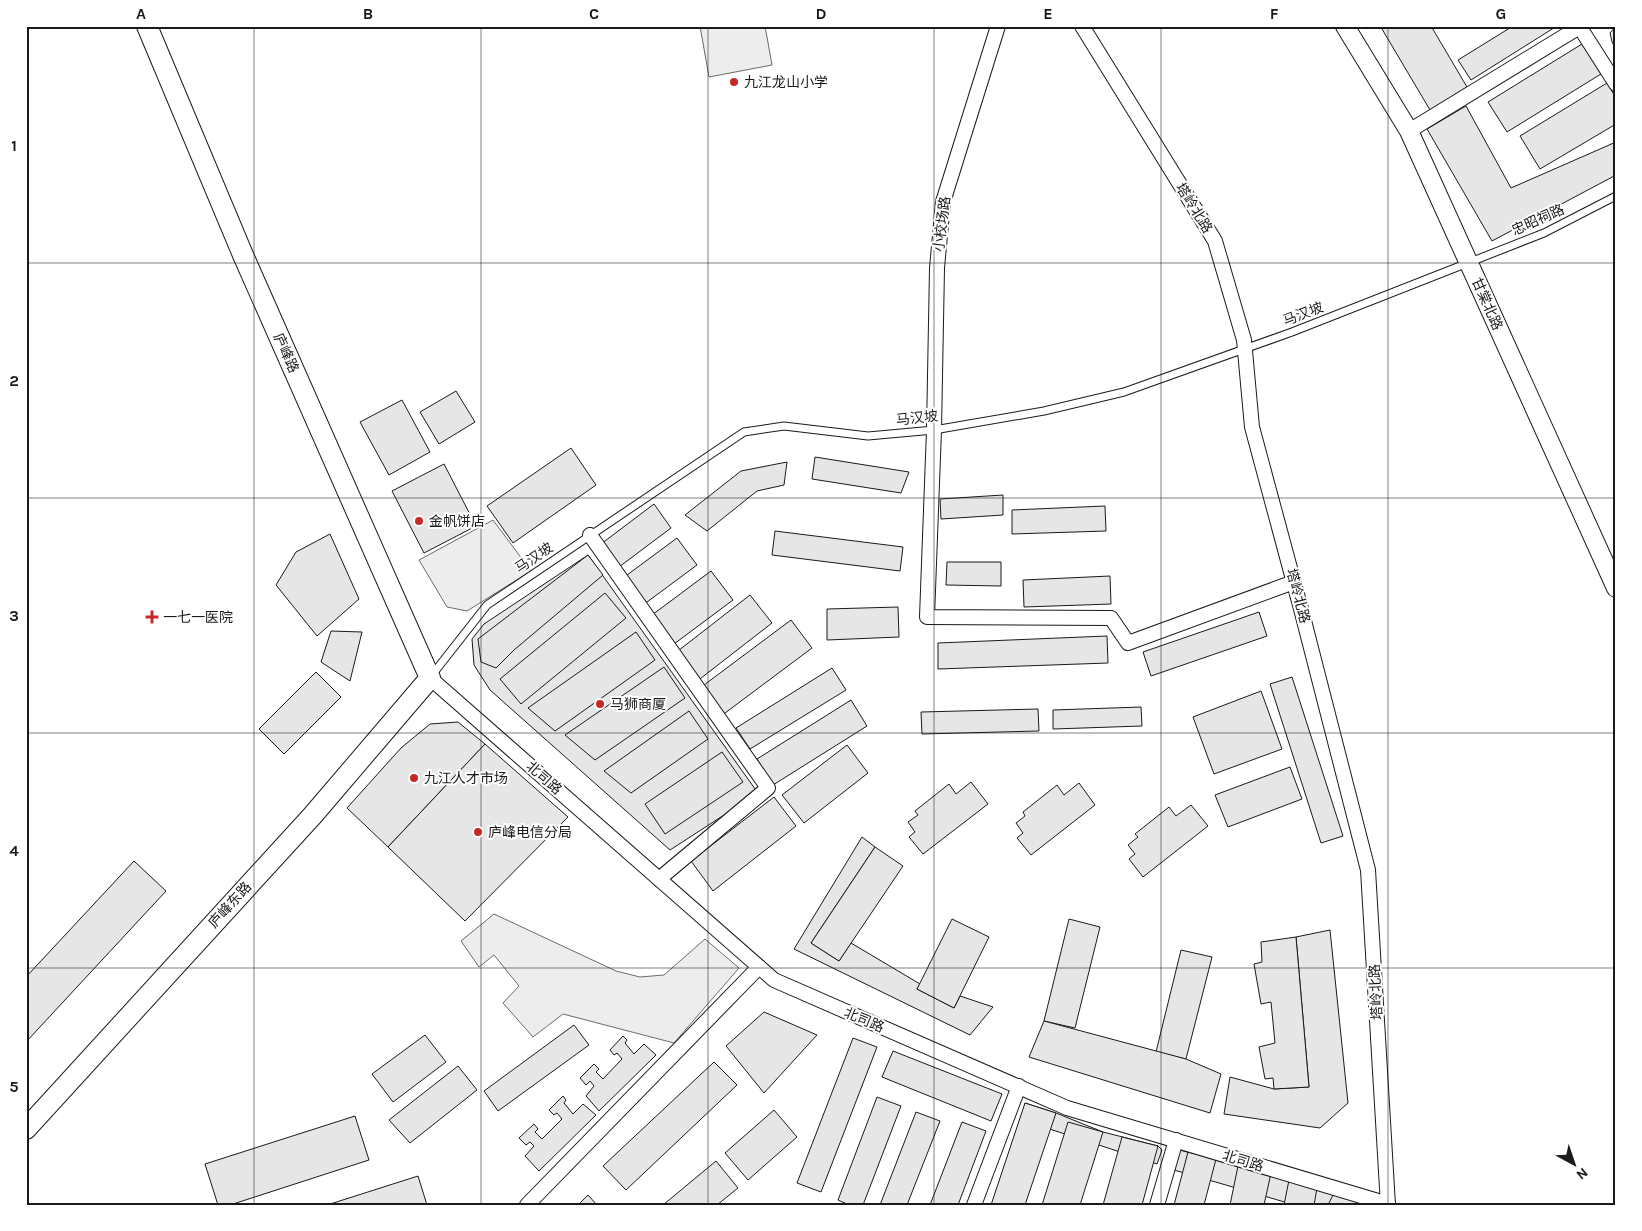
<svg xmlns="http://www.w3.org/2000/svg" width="1642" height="1231" viewBox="0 0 1642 1231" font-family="Karla,'Noto Sans SC',sans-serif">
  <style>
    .built { fill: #ededed; stroke: #6a6a6a }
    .building { fill: #e6e6e6; stroke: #1a1a1a }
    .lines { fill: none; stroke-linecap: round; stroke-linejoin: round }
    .service-casing { stroke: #1a1a1a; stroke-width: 9 }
    .minor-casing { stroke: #1a1a1a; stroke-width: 16 }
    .tertiary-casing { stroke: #1a1a1a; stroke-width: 20 }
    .secondary-casing { stroke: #1a1a1a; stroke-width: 22 }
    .service { stroke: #fff; stroke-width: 7 }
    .minor { stroke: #fff; stroke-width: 14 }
    .tertiary { stroke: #fff; stroke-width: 18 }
    .secondary { stroke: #fff; stroke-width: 20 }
    .grid { fill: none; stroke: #1a1a1a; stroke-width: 1; stroke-opacity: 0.55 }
    .poi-dot { fill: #c62828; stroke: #fff; stroke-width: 2 }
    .labels { text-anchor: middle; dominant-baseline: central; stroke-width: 4; stroke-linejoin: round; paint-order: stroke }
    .poi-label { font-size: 14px; fill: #1a1a1a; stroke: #fff; text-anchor: start }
    .street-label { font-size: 14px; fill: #1a1a1a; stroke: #fff }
    .neatline { fill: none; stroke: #1a1a1a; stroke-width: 2 }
    .grid-label { font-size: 16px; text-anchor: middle; font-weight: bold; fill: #1a1a1a }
  </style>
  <rect width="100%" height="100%" fill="#fff"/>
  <g class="built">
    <polygon points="700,26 765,26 772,65 709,77"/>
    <polygon points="493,520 531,571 467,611 447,607 419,560"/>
    <polygon points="494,914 616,971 640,977 664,975 705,939 739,968 674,1043 563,1014 533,1037 503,1003 519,986 494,955 479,967 461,941"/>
  </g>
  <g class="building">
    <polygon points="1382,26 1431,26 1467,87 1430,110 1382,29"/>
    <polygon points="1513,26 1557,26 1471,80 1458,60"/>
    <polygon points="1616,26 1616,49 1612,42 1610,33"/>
    <polygon points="1582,44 1601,74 1507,132 1488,102"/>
    <polygon points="1607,83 1616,98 1616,124 1540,169 1520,136"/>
    <polygon points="1466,106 1511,188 1616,142 1616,175 1492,241 1427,129"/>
    <polygon points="456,391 475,422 439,444 420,412"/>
    <polygon points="402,400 430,452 389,475 360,422"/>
    <polygon points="571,448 596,485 513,543 487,506"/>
    <polygon points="815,457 909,472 901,493 812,479"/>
    <polygon points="787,462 784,485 757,491 707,531 685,515 741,471"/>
    <polygon points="444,464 476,526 424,553 392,491"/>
    <polygon points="1003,495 1003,515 941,519 940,499"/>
    <polygon points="654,504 671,528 619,567 601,544"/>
    <polygon points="1105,506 1106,531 1012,534 1012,510"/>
    <polygon points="775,531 903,547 900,571 772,555"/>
    <polygon points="330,534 359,599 317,636 276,585 296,552"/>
    <polygon points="677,538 697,565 643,605 623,578"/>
    <polygon points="588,555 758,793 670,850 490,690 474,665 472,639 484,624"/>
    <polygon points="588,555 603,575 514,650 496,668 481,662 478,639"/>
    <polygon points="947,562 1001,562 1001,586 946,585"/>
    <polygon points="711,571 733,600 670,647 648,618"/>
    <polygon points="1110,576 1111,604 1024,607 1023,580"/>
    <polygon points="605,593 626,618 521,704 500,679"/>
    <polygon points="750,595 772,623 696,682 674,654"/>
    <polygon points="898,607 899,637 827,640 827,609"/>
    <polygon points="1259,612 1267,636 1151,676 1143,652"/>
    <polygon points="791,620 812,648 721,716 700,688"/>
    <polygon points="331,631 362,632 350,681 321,662"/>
    <polygon points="636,632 655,660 555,731 528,708"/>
    <polygon points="1107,636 1108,663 938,669 938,643"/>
    <polygon points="664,667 685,698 595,760 565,735"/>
    <polygon points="832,668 846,690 750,749 736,728"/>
    <polygon points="316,672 341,697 284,754 259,729"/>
    <polygon points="1292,677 1343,836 1321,843 1270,684"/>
    <polygon points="1261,691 1282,749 1214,774 1193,717"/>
    <polygon points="851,700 867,726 773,785 757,759"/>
    <polygon points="1141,707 1142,726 1053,729 1053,710"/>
    <polygon points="1038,709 1039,731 922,734 921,712"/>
    <polygon points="689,711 708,739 631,793 604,771"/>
    <polygon points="458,722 485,744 388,847 347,808 401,748 430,724"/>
    <polygon points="485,744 568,817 465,921 388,847"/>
    <polygon points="847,745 868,773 804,823 782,795"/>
    <polygon points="722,752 743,782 665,834 645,804"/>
    <polygon points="1290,767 1302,799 1228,827 1215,795"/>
    <polygon points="971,782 988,804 923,854 909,837 915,832 908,822 918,815 915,811 949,784 956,794"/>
    <polygon points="1079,783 1095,805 1031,855 1017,838 1023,833 1016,823 1025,816 1023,812 1057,785 1064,795"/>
    <polygon points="774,797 796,826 713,891 691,861"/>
    <polygon points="1191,805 1208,826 1143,877 1129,859 1135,854 1128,845 1138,837 1135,834 1169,807 1176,816"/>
    <polygon points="862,837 875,847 811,943 839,961 851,943 920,984 917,989 954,1008 960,996 993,1007 970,1035 794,949"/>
    <polygon points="875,847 903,866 839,961 811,943"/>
    <polygon points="134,861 166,891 26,1042 26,977"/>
    <polygon points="952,919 989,937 954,1008 917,989"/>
    <polygon points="1069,919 1100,927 1075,1028 1044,1021"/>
    <polygon points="1330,930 1348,1103 1320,1128 1224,1114 1230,1077 1274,1089 1309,1087 1296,937"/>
    <polygon points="1296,937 1309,1087 1274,1089 1273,1078 1265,1079 1259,1047 1275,1043 1271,1002 1261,1004 1254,964 1262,962 1261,942"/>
    <polygon points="1181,950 1212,957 1186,1059 1156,1052"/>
    <polygon points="764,1012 817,1035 764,1093 726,1046"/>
    <polygon points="1044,1021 1186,1059 1221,1074 1210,1113 1029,1057"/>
    <polygon points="574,1025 589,1045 498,1111 484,1091"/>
    <polygon points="425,1035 446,1062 393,1102 372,1074"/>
    <polygon points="623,1036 627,1040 625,1043 634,1054 644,1044 656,1055 599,1111 586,1096 594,1086 590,1081 586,1085 580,1078 594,1064 599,1069 596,1072 603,1079 622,1059 617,1053 614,1055 610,1050"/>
    <polygon points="853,1038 877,1047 821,1192 797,1183"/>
    <polygon points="893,1051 1002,1094 991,1121 882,1077"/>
    <polygon points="714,1062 737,1085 626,1190 603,1166"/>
    <polygon points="458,1066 477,1090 410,1143 389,1120"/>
    <polygon points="563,1096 566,1100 564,1103 573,1114 583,1104 596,1115 539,1171 525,1156 534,1146 530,1142 526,1145 519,1138 534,1124 538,1129 535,1132 542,1139 562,1119 557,1113 554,1115 549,1110"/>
    <polygon points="877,1097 901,1106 863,1205 849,1205 838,1200"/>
    <polygon points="1025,1103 1056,1113 1103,1132 1158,1146 1162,1150 1157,1164 1022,1120"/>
    <polygon points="1025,1103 1056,1113 1025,1205 991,1205"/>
    <polygon points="774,1110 797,1137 748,1180 725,1153"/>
    <polygon points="916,1112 940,1121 907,1205 880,1205"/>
    <polygon points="355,1116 369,1160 230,1205 218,1205 205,1164"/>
    <polygon points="962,1122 986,1131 958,1205 930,1205"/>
    <polygon points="1068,1122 1103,1132 1080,1205 1042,1205"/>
    <polygon points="1122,1137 1158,1146 1142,1205 1103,1205"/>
    <polygon points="1180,1150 1355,1199 1359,1205 1295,1205 1174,1170"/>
    <polygon points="1188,1152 1216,1159 1204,1205 1174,1205"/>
    <polygon points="716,1161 738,1188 717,1205 663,1205"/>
    <polygon points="1238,1166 1271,1173 1264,1205 1230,1205"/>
    <polygon points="418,1176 427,1205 327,1205"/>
    <polygon points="1289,1180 1317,1188 1314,1205 1284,1205"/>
    <polygon points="1334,1193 1355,1199 1359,1205 1328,1205"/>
    <polygon points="588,1195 597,1205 578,1205"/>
  </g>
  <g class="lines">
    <g class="service-casing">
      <polyline id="service" points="432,675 487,605 744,432 784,426 868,436 934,430 1044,411 1124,392 1292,332 1544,233 1616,196"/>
    </g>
    <g class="minor-casing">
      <g id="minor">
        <polyline points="998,26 943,202 937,268 934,430 927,617 1111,618 1128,643 1294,582"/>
        <polyline points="1082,26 1215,241 1244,340 1252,427 1301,609 1368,870 1388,1205"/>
        <polyline points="1579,26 1616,84"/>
        <polyline points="1409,131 1581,26"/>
        <polyline points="590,535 768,788 659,879"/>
        <polyline points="430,678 774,980 1067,1108 1388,1204"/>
        <polyline points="527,1205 759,967"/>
        <polyline points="974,1205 1019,1086"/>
        <polyline points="1157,1205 1176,1140"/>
      </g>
    </g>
    <g class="tertiary-casing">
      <polyline id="tertiary" points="1345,26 1409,131 1616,588"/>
    </g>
    <g class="secondary-casing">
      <polyline id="secondary" points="26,1129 313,815 430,678 243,255 147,26"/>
    </g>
    <use href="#service" class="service"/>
    <use href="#minor" class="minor"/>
    <use href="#tertiary" class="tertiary"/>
    <use href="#secondary" class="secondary"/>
  </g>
  <path class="grid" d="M254,26V1205M481,26V1205M708,26V1205M934,26V1205M1161,26V1205M1388,26V1205M26,263H1616M26,498H1616M26,733H1616M26,968H1616"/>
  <g class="poi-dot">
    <circle cx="734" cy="82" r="5"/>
    <circle cx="419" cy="521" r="5"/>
    <path d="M149.5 609.5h5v5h5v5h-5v5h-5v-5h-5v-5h5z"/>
    <circle cx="600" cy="704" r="5"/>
    <circle cx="414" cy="778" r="5"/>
    <circle cx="478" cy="832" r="5"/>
  </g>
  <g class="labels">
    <g class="poi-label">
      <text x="744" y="82">九江龙山小学</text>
      <text x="429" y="521">金帆饼店</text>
      <text x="163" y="617">一七一医院</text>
      <text x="610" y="704">马狮商厦</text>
      <text x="424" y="778">九江人才市场</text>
      <text x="488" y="832">庐峰电信分局</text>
    </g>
    <g class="street-label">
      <text transform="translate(1194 208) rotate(58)">塔岭北路</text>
      <text transform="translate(1538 220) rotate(-24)">忠昭祠路</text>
      <text transform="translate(942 224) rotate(-83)">小校场路</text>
      <text transform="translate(1487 304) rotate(66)">甘棠北路</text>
      <text transform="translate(1303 314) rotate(-21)">马汉坡</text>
      <text transform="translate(286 353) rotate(66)">庐峰路</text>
      <text transform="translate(917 418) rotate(-6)">马汉坡</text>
      <text transform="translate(534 558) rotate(-34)">马汉坡</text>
      <text transform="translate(1298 596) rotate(75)">塔岭北路</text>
      <text transform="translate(544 778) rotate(41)">北司路</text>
      <text transform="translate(230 905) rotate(-48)">庐峰东路</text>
      <text transform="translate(1376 992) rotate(-93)">塔岭北路</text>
      <text transform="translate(864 1020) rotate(23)">北司路</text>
      <text transform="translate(1243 1161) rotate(17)">北司路</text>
    </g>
  </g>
  <rect width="1642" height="1231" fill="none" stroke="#ffffff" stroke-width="55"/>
  <g transform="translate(1574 1164) rotate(140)" stroke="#ffffff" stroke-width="4" paint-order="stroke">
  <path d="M0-4L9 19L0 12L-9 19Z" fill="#1a1a1a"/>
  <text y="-8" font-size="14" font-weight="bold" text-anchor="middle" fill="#1a1a1a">N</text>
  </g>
  <rect x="28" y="28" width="1586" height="1176" class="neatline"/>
  <g class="grid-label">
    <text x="141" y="19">A</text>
    <text x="368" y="19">B</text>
    <text x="594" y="19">C</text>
    <text x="821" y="19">D</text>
    <text x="1048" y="19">E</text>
    <text x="1274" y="19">F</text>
    <text x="1501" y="19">G</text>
    <text x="14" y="151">1</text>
    <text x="14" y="386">2</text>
    <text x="14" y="621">3</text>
    <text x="14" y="856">4</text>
    <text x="14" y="1092">5</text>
  </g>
</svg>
